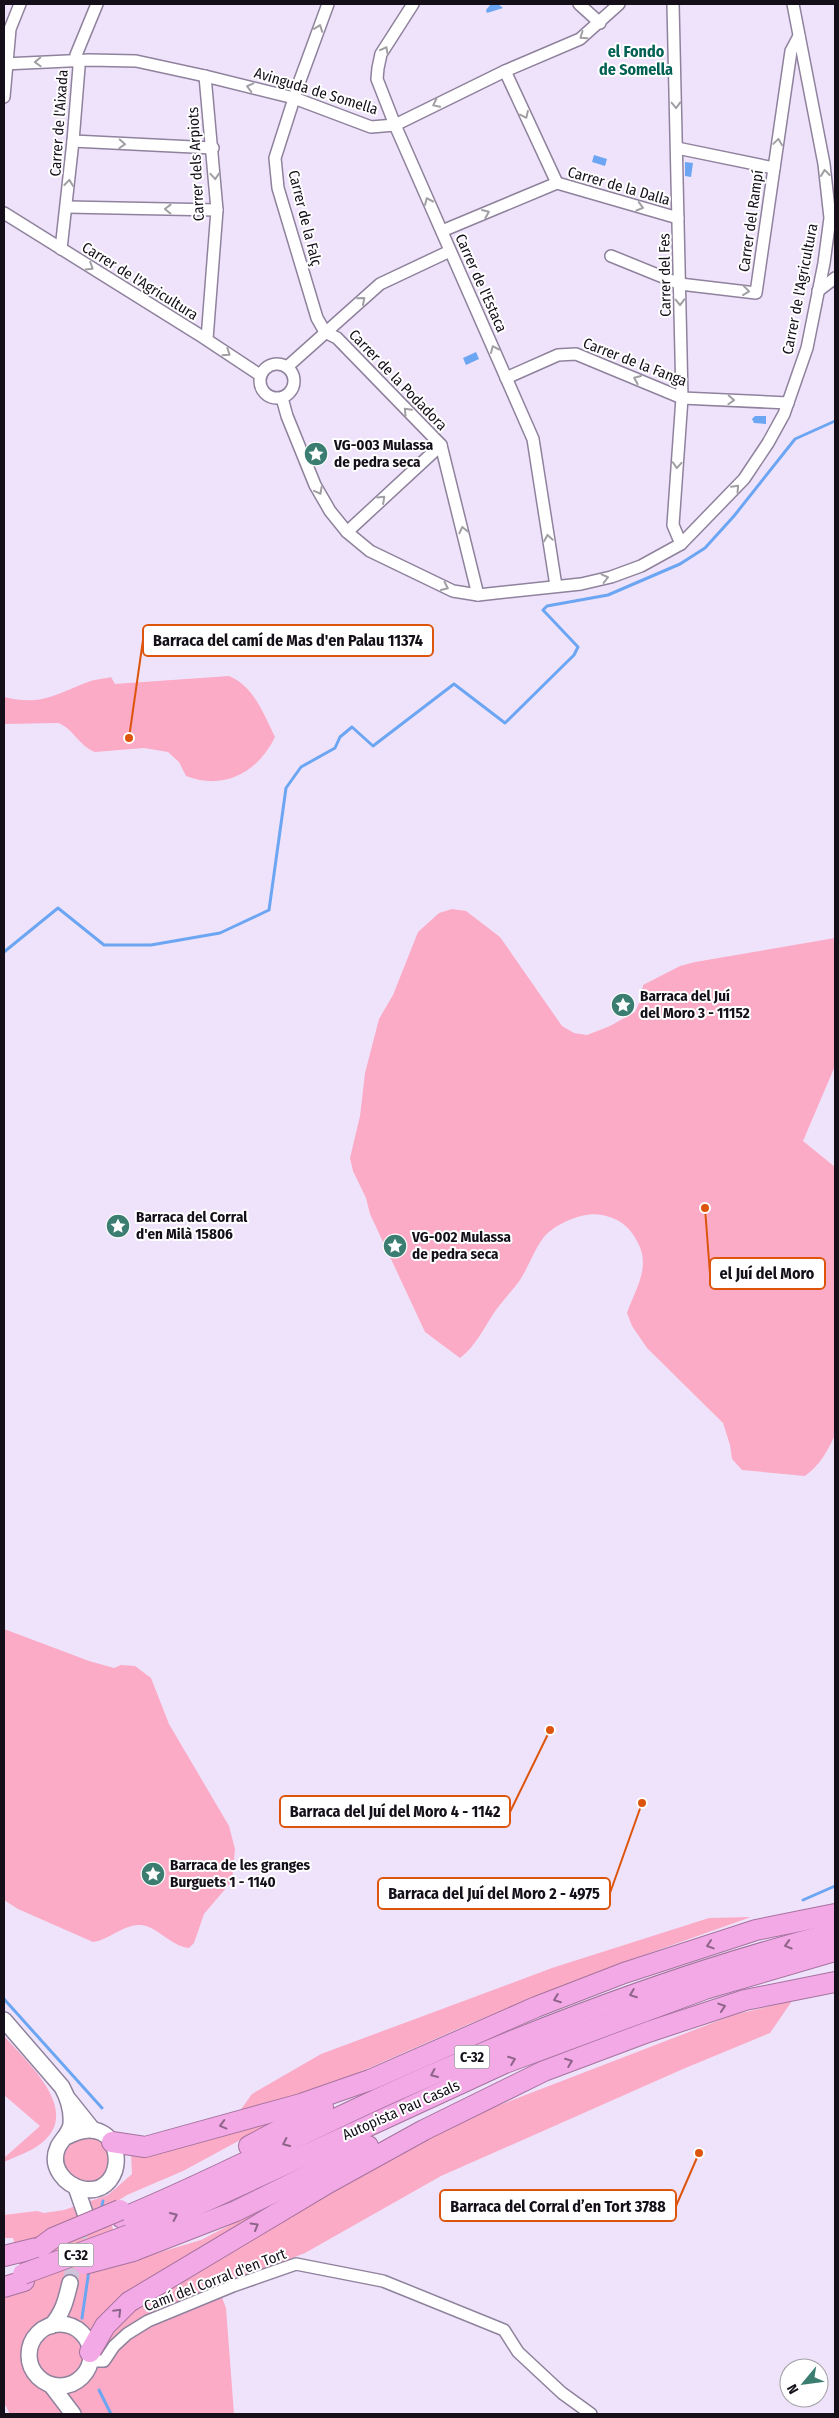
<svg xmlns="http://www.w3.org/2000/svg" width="839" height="2418" viewBox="0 0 839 2418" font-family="'Fira Sans Condensed',sans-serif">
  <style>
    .green { fill: #fbabc5 }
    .water { fill: #6ca6f3 }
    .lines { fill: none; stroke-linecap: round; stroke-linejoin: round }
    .stream { stroke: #6ca6f3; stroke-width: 3 }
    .secondary-tunnel { stroke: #cec3d9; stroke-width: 15; stroke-dasharray: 15 8; stroke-linecap: butt }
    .street-casing { stroke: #8f829d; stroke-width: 14 }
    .secondary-casing { stroke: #8f829d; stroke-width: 18 }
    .highway-casing { stroke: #a5739e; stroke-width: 22 }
    .street { stroke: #fff; stroke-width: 11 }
    .secondary { stroke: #fff; stroke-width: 15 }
    .highway { stroke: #f3a9e6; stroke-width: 20 }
    .highway-bridge-casing { stroke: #a5739e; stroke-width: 22; stroke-linecap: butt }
    .highway-bridge { stroke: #f3a9e6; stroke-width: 20 }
    .oneway { stroke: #a19fa3 }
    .oneway2 { stroke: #8f648a }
    .labels { text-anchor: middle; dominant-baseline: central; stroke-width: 4; stroke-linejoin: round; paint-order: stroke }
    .shield { fill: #fff; stroke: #5a575e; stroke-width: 1 }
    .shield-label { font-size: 14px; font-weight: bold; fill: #140f19 }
    .street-label { font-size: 15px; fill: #140f19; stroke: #fff }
    .poi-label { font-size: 15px; font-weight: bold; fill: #140f19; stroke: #fff; text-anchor: start }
    .neighbourhood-label { font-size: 16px; font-weight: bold; fill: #026154; stroke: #fff }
    .leader { fill: none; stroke: #dd550d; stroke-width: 2 }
    .callout-dot { fill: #dd550d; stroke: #fff; stroke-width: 2 }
    .callout { fill: #fff; stroke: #dd550d; stroke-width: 2 }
    .callout-label { font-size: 16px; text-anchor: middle; font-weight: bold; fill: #140f19 }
  </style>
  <rect width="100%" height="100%" fill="#efe3fb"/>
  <g class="green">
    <path d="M229,676C254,686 264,715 275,737C258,772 225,791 186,776L179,762L168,752L144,748L95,752C79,746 73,728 58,723L4,724V697C41,706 54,695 88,682C95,679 103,679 111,677L115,684Z"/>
    <path d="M452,909L466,911L500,937L562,1026L574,1033L587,1035L610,1026L635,1012L641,999L643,985L680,966L695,962L835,938V1066L803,1141L835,1167V1435C827,1452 820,1465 805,1476L742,1470L732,1459L730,1445L723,1423L647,1348L632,1326L627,1313C635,1290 650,1269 639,1245C631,1228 621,1219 602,1215C585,1211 556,1223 544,1237C534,1250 529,1266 520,1280C513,1290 503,1300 496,1310C484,1327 477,1345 460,1358L425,1332L370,1214L366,1198L353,1171L350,1158L360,1116L365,1073L379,1019L393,995L418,932L439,913Z"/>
    <path d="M4,1629L89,1661L114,1668L121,1665L135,1666L151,1678L169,1724L229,1826L235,1849L232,1881L204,1914L194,1943L189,1948C170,1946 156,1925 140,1925C124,1924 109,1940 93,1942L18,1909L4,1900Z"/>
    <polygon points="751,1917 619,1964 469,2024 351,2076 283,2117 183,2171 127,2195 116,2202 111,2218 113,2230 134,2260 201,2240 253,2213 497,2106 733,2015 792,2001 770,2033 683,2069 441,2176 305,2253 218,2287 226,2308 234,2414 10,2414 4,2403 4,2296 28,2290 13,2238 4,2238 4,2215 37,2211 44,2213 64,2210 108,2195 132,2174 131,2154 226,2130 252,2094 321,2054 552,1968 709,1918"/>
    <path d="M4,2036C25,2060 81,2109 44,2141C33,2151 17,2156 4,2162V2158L40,2126L4,2095Z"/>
    <circle cx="87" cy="2160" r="24"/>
  </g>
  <g class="water">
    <polygon points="491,4 498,4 503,8 487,13 486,10"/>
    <polygon points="594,155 607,159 605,166 592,162"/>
    <polygon points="685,162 693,163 691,177 685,176"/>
    <polygon points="476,352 479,359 466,365 463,358"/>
    <polygon points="755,416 766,416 766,424 754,423 752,419"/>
  </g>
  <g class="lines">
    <g class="stream">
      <polyline points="4,952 58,908 104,945 151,945 220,933 269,910 286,788 301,767 335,748 340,737 352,727 373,746 454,684 505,723 574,655 578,647 543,610 547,606 608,595 680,564 705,548 734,516 795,439 835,421"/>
      <polyline points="803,1900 835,1886"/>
      <polyline points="4,1999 102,2108"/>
      <polyline points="101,2210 103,2201"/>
      <polyline points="82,2318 89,2270"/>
      <polyline points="99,2390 111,2414"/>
    </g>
    <polyline class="secondary-tunnel" points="70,2283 83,2219"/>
    <g class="street-casing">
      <g id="street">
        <polyline points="328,4 299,83 275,158 278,188 317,318 325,332 337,338 441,445 478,595"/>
        <polyline points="413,4 381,54 378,68 377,79 395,125 533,439 556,586"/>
        <polyline points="579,4 600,23"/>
        <polyline points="673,4 682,398 673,525 681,544"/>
        <polyline points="4,64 89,60 136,61 205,76 294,98 371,127 395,125 505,71 580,39 619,4"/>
        <polyline points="505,71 557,183"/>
        <polyline points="205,76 217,210 207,339"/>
        <polyline points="4,97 10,29 20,4"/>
        <polyline points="73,141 213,148"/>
        <polyline points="677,148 774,168"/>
        <polyline points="67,207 217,210"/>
        <polyline points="4,213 198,334 260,375"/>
        <polyline points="442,231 557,183 678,218"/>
        <polyline points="61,249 73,141 79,67 76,55 97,4"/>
        <polyline points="611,256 680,284 756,293 791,51 799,36"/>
        <polyline points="818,291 835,278"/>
        <circle cx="277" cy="381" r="17"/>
        <polyline points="287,367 380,284 450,251"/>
        <polyline points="506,378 558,355 576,354 682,398 788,403"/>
        <polyline points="282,398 287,416 315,485 330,511 347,532 370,551 453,591 478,595 581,584 611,577 641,566 681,544 744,479 768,443 784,414 807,348 824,263 830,218 824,164 793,4"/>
        <polyline points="347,532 441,445"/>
        <polyline points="90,2361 104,2361 114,2346 127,2334 148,2321 233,2286 296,2264 383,2281 504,2330 518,2352 562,2393 591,2414"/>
      </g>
    </g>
    <g class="secondary-casing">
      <g id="secondary">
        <path d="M4,2020L62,2087C68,2098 72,2111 71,2124C70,2133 62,2139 58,2147C49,2167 65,2185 83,2189C132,2198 127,2104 66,2137"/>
        <polyline points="69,2100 93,2130"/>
        <polyline points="76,2187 85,2213"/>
        <circle cx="60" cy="2355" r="31"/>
        <path d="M51,2326C63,2313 66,2300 70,2283"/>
        <polyline points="51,2385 73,2414"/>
      </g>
    </g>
    <g class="highway-casing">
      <g id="highway">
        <polyline points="112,2142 145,2147 301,2104 370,2080 536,2007 624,1973 756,1930 835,1914"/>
        <polyline points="249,2146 323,2107"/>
        <path d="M122,2218C215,2180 304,2132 395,2091C538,2027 684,1971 835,1933"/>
        <polyline points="129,2235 167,2219 505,2063 705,1989 835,1951"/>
        <polyline points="133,2251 236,2211 368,2146"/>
        <polyline points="4,2256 41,2247"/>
        <polyline points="4,2287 24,2281"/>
        <polyline points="90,2352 105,2326 129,2302 328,2183 424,2130 544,2071 648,2032 745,2000 835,1982"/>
      </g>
    </g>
    <use href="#street" class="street"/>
    <use href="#secondary" class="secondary"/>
    <use href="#highway" class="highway"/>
    <g class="highway-bridge-casing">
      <g id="highway-bridge">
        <polyline points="41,2247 53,2238 120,2210"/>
        <polyline points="84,2264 133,2251"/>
        <polyline points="23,2274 129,2235"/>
      </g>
    </g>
    <use href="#highway-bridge" class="highway-bridge"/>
  </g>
  <defs><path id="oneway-chevron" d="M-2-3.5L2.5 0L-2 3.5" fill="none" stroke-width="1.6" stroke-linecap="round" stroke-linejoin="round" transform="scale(1.25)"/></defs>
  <g class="oneway">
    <use href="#oneway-chevron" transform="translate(319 28) rotate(-70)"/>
    <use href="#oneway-chevron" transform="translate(583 36) rotate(145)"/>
    <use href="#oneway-chevron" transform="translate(385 50) rotate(-62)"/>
    <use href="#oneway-chevron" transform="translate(38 62) rotate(178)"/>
    <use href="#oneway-chevron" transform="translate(250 87) rotate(-166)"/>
    <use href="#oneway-chevron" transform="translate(436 104) rotate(154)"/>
    <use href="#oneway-chevron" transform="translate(676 105) rotate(88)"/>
    <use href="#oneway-chevron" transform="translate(525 115) rotate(65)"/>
    <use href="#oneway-chevron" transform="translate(778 142) rotate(-82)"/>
    <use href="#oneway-chevron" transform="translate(122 144) rotate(3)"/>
    <use href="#oneway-chevron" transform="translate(825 173) rotate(-96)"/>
    <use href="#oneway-chevron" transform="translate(215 176) rotate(86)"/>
    <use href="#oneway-chevron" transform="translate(69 183) rotate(-84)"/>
    <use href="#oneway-chevron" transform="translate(428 201) rotate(-114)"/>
    <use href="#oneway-chevron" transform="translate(640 207) rotate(16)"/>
    <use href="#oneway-chevron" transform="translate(168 209) rotate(-179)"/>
    <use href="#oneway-chevron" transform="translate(486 213) rotate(-23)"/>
    <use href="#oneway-chevron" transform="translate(90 267) rotate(32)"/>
    <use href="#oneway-chevron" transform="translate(746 291) rotate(7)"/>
    <use href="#oneway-chevron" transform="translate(362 300) rotate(-41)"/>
    <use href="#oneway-chevron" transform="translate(680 302) rotate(89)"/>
    <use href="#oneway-chevron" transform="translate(494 349) rotate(-114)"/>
    <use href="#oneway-chevron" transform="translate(227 353) rotate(34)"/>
    <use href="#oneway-chevron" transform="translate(637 379) rotate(-157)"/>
    <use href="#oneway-chevron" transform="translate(731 400) rotate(3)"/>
    <use href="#oneway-chevron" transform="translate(407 411) rotate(-134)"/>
    <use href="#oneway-chevron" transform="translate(677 465) rotate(94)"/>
    <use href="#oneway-chevron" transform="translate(736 488) rotate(-47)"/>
    <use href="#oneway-chevron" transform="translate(319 491) rotate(62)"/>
    <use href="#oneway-chevron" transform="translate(382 499) rotate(-43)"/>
    <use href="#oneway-chevron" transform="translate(463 530) rotate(-103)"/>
    <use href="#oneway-chevron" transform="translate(548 538) rotate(-99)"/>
    <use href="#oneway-chevron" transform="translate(605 578) rotate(-14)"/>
    <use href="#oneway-chevron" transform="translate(445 587) rotate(25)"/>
  </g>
  <g class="oneway2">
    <use href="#oneway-chevron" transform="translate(710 1945) rotate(162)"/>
    <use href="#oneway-chevron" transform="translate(788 1945) rotate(164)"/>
    <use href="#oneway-chevron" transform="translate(633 1994) rotate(159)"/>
    <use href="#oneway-chevron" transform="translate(557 1999) rotate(159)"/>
    <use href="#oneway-chevron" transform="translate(722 2007) rotate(-18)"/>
    <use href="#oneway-chevron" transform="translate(512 2060) rotate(-21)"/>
    <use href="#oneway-chevron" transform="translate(569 2062) rotate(-21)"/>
    <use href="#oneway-chevron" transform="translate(434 2074) rotate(156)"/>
    <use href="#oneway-chevron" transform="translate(223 2125) rotate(165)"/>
    <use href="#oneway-chevron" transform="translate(286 2143) rotate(155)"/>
    <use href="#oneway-chevron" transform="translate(174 2216) rotate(-25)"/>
    <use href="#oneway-chevron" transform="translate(255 2226) rotate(-30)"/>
    <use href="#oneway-chevron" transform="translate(118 2312) rotate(-45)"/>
  </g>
  <defs>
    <g id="sight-disc" transform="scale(1.25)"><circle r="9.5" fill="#3b7e71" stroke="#fff"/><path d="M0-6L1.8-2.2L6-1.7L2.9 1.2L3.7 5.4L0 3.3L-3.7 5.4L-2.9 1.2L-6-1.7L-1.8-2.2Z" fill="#fff"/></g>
  </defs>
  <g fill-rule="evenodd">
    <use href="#sight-disc" x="316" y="454"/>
    <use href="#sight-disc" x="623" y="1005"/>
    <use href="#sight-disc" x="118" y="1226"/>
    <use href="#sight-disc" x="395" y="1246"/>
    <use href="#sight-disc" x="153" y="1874"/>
  </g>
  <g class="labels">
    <g class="shield">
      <rect x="454.5" y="2045.5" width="35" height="23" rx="4"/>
      <rect x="58.5" y="2243.5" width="35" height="23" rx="4"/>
    </g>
    <g class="shield-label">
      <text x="472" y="2057">C-32</text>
      <text x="76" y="2255">C-32</text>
    </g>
    <g class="street-label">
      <text transform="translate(316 91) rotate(17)">Avinguda de Somella</text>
      <text transform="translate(59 123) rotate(-86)">Carrer de l'Aixada</text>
      <text transform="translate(196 164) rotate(-93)">Carrer dels Arpiots</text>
      <text transform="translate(619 186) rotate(16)">Carrer de la Dalla</text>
      <text transform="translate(305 218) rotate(76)">Carrer de la Falç</text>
      <text transform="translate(751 221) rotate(-82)">Carrer del Rampí</text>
      <text transform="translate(665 275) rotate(-91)">Carrer del Fes</text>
      <text transform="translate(140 281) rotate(32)">Carrer de l'Agricultura</text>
      <text transform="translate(481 283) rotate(66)">Carrer de l'Estaca</text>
      <text transform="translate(800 289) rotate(-79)">Carrer de l'Agricultura</text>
      <text transform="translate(635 362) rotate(21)">Carrer de la Fanga</text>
      <text transform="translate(398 380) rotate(46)">Carrer de la Podadora</text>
      <text transform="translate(401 2110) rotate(-24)">Autopista Pau Casals</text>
      <text transform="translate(215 2280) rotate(-21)">Camí del Corral d'en Tort</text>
    </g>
    <g class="poi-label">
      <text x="334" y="445">VG-003 Mulassa<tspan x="334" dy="17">de pedra seca</tspan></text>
      <text x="640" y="996">Barraca del Juí<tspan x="640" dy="17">del Moro 3 - 11152</tspan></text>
      <text x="136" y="1217">Barraca del Corral<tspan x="136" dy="17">d'en Milà 15806</tspan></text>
      <text x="412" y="1237">VG-002 Mulassa<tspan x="412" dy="17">de pedra seca</tspan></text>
      <text x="170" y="1865">Barraca de les granges<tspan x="170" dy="17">Burguets 1 - 1140</tspan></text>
    </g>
    <g class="neighbourhood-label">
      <text x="636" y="51">el Fondo<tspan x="636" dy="18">de Somella</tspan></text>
    </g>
  </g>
  <path class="leader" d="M129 738L143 640M705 1208L710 1274M550 1730L510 1812M642 1803L610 1893M699 2153L676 2206"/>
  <g class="callout-dot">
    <circle cx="129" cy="738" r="5"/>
    <circle cx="705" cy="1208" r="5"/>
    <circle cx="550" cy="1730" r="5"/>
    <circle cx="642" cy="1803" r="5"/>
    <circle cx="699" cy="2153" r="5"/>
  </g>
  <g class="callout">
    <rect x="143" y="625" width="290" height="31" rx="5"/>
    <rect x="710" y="1258" width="115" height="31" rx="5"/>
    <rect x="280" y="1796" width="230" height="31" rx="5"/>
    <rect x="378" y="1878" width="232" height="31" rx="5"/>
    <rect x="440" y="2190" width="236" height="31" rx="5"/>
  </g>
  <g class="callout-label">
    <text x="288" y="646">Barraca del camí de Mas d'en Palau 11374</text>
    <text x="767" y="1279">el Juí del Moro</text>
    <text x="395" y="1817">Barraca del Juí del Moro 4 - 1142</text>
    <text x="494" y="1899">Barraca del Juí del Moro 2 - 4975</text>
    <text x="558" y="2212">Barraca del Corral d’en Tort 3788</text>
  </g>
  <rect width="839" height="2418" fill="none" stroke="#140f19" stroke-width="10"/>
  <g transform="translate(804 2383) rotate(241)"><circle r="24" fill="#ffffff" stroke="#a19fa3"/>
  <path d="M0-4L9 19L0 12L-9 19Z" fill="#3b7e71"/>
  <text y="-8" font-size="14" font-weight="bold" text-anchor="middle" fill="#140f19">N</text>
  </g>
</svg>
